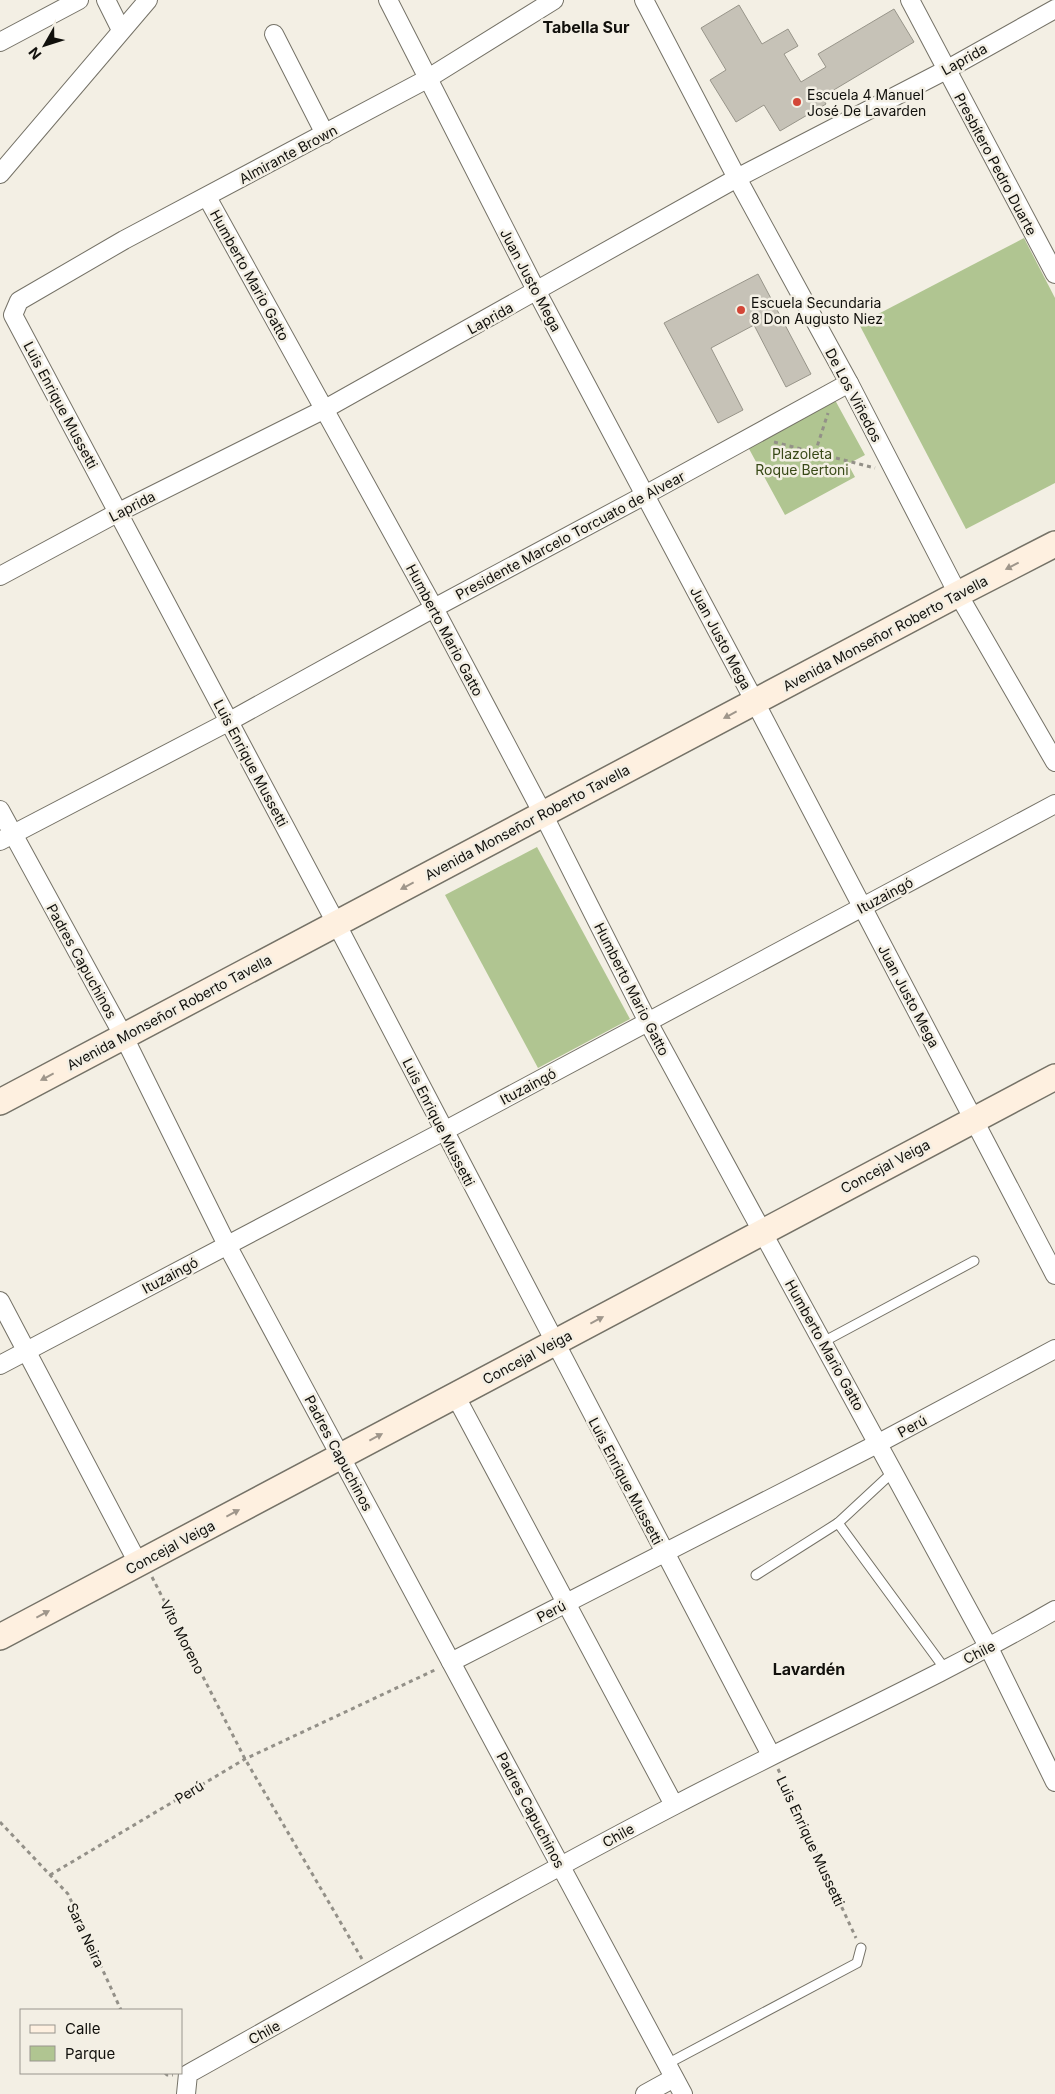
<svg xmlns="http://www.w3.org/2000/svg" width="1055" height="2094" viewBox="0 0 1055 2094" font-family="Inter,sans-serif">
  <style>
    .green { fill: #b0c591 }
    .building { fill: #c6c2b7; stroke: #98958a }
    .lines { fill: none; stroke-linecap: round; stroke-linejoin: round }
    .lane-casing { stroke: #757267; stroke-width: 11 }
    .street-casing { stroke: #757267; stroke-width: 20 }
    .secondary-casing { stroke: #757267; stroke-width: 28 }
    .path { stroke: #939088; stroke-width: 3; stroke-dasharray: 4 4; stroke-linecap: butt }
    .lane { stroke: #fff; stroke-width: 9 }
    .street { stroke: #fff; stroke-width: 18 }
    .secondary { stroke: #fef0e0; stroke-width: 25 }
    .oneway { fill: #9f968b }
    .poi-dot { fill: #d34637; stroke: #f3efe4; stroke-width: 2 }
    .labels { text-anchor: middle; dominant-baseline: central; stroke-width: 5; stroke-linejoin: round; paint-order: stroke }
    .street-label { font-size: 14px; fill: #11100c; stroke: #f3efe4 }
    .poi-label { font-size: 14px; fill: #11100c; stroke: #f3efe4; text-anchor: start }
    .park-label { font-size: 14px; fill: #384917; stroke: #f3efe4 }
    .quarter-label { font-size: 16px; font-weight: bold; fill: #11100c; stroke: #f3efe4 }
  </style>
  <rect width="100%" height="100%" fill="#f3efe4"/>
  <g class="green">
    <polygon points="1024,238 1055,298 1055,483 966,529 859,324"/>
    <polygon points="835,400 865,455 848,464 855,477 785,515 748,447"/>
    <polygon points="537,847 630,1019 538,1068 445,895"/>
  </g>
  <g class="building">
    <polygon points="739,5 762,44 788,29 798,46 784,54 801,82 826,67 818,54 894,9 914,42 822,97 826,104 780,131 764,105 736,122 710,80 726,70 701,28"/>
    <polygon points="758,274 811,374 786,387 754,325 711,348 743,410 718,423 664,323"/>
  </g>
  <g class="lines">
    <g class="lane-casing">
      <g id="lane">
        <polyline points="823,1342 974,1261"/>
        <polyline points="838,1523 945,1669"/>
        <polyline points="756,1575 838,1523 894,1471"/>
        <polyline points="667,2064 857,1963 861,1948"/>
      </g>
    </g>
    <g class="street-casing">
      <g id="street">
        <polyline points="106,0 121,30"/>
        <polyline points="388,0 537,292 755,702 1055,1275"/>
        <polyline points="554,0 427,79 124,240 19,301 13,315 336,923 771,1755"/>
        <polyline points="644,0 737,178 849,383 958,594 1055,762"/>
        <polyline points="910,0 1055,274"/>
        <polyline points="274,34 325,134"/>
        <polyline points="0,42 79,0"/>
        <polyline points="0,174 148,0"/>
        <polyline points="207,197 434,608 543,814 648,1022 989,1648 1055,1782"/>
        <polyline points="0,576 117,513 325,409 737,178 946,70 1055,9"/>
        <polyline points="0,810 124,1037 227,1245 683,2094"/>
        <polyline points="0,841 228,722 434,608 645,495 849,383"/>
        <polyline points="0,1301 138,1563"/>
        <polyline points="0,1365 444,1131 1055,804"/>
        <polyline points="455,1395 674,1805"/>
        <polyline points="451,1662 879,1443 1055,1349"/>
        <path d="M186,2094L188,2074C351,1983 512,1890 677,1804C803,1738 932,1681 1055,1610"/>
        <polyline points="645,2094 674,2078"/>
      </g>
    </g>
    <g class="secondary-casing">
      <g id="secondary">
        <polyline points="0,1102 958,594 1055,544"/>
        <polyline points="0,1637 1055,1077"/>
      </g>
    </g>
    <g class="path">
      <polyline points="774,442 875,468"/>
      <polyline points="815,453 828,413"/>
      <polyline points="152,1577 245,1759 362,1959"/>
      <polyline points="778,1769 856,1938"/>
      <polyline points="0,1822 68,1894 121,2010"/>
      <polyline points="50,1875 245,1759 437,1669"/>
      <polyline points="165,2073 167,2075 173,2075"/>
    </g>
    <use href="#lane" class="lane"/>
    <use href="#street" class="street"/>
    <use href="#secondary" class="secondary"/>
  </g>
  <defs><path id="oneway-solid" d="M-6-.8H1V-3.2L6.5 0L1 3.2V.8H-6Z" transform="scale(1.25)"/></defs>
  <g class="oneway">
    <use href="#oneway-solid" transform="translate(1012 566) rotate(153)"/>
    <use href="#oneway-solid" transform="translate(730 715) rotate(152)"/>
    <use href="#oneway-solid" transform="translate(407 886) rotate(152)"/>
    <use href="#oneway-solid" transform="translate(47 1077) rotate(152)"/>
    <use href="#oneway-solid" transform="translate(597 1320) rotate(-28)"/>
    <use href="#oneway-solid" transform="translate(376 1437) rotate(-28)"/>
    <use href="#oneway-solid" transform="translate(233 1513) rotate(-28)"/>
    <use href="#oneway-solid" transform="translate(43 1614) rotate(-28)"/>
  </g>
  <g class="poi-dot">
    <circle cx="797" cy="102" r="5"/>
    <circle cx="741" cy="310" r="5"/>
  </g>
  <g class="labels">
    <g class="street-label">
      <text transform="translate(964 59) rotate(-29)">Laprida</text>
      <text transform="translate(288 154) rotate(-28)">Almirante Brown</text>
      <text transform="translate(996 164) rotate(62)">Presbítero Pedro Duarte</text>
      <text transform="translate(250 275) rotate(61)">Humberto Mario Gatto</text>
      <text transform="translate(531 280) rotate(62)">Juan Justo Mega</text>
      <text transform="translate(490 318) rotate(-29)">Laprida</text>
      <text transform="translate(854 395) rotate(62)">De Los Viñedos</text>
      <text transform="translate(61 405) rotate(62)">Luis Enrique Mussetti</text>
      <text transform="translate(132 506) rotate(-27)">Laprida</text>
      <text transform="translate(570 535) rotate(-28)">Presidente Marcelo Torcuato de Alvear</text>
      <text transform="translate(445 630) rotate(62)">Humberto Mario Gatto</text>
      <text transform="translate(885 633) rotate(-28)">Avenida Monseñor Roberto Tavella</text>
      <text transform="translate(721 638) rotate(62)">Juan Justo Mega</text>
      <text transform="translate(251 763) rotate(62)">Luis Enrique Mussetti</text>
      <text transform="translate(527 822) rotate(-28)">Avenida Monseñor Roberto Tavella</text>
      <text transform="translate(885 895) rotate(-28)">Ituzaingó</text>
      <text transform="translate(82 961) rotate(61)">Padres Capuchinos</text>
      <text transform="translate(632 989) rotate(63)">Humberto Mario Gatto</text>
      <text transform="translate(909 996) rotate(62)">Juan Justo Mega</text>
      <text transform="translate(169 1012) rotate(-28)">Avenida Monseñor Roberto Tavella</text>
      <text transform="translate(528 1086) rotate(-28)">Ituzaingó</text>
      <text transform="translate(439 1122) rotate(63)">Luis Enrique Mussetti</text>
      <text transform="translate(885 1166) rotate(-28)">Concejal Veiga</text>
      <text transform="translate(170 1275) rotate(-28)">Ituzaingó</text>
      <text transform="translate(825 1345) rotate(61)">Humberto Mario Gatto</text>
      <text transform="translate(527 1357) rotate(-28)">Concejal Veiga</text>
      <text transform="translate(912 1426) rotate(-28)">Perú</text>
      <text transform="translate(339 1453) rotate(62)">Padres Capuchinos</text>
      <text transform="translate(626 1481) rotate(62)">Luis Enrique Mussetti</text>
      <text transform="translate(170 1547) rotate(-28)">Concejal Veiga</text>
      <text transform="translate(551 1611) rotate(-27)">Perú</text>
      <text transform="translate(183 1637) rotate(63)">Vito Moreno</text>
      <text transform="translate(979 1652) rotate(-27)">Chile</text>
      <text transform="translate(189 1792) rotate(-31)">Perú</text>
      <text transform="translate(531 1810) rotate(62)">Padres Capuchinos</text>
      <text transform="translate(618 1835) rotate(-29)">Chile</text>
      <text transform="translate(811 1841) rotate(65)">Luis Enrique Mussetti</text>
      <text transform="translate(86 1935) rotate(65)">Sara Neira</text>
      <text transform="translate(264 2032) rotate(-29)">Chile</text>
    </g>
    <g class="poi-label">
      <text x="807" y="94">Escuela 4 Manuel<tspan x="807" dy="16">José De Lavarden</tspan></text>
      <text x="751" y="302">Escuela Secundaria<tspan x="751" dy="16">8 Don Augusto Niez</tspan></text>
    </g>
    <g class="park-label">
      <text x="802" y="453">Plazoleta<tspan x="802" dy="16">Roque Bertoni</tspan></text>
    </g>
    <g class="quarter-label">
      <text x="586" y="27">Tabella Sur</text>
      <text x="809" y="1669">Lavardén</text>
    </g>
  </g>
  <rect x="20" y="2009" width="162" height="65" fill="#f3efe4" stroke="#99968e"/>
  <rect x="30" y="2025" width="25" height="8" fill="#fef0e0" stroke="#99968e"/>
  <text x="65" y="2034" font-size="15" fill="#11100c">Calle</text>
  <rect x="30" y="2046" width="25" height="15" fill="#b0c591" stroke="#99968e"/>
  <text x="65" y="2059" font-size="15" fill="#11100c">Parque</text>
  <g transform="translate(45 45) rotate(231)" stroke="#f3efe4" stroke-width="4" paint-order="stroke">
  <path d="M0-4L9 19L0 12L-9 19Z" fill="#11100c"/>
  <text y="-8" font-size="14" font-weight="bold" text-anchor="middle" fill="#11100c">N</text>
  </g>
</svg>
